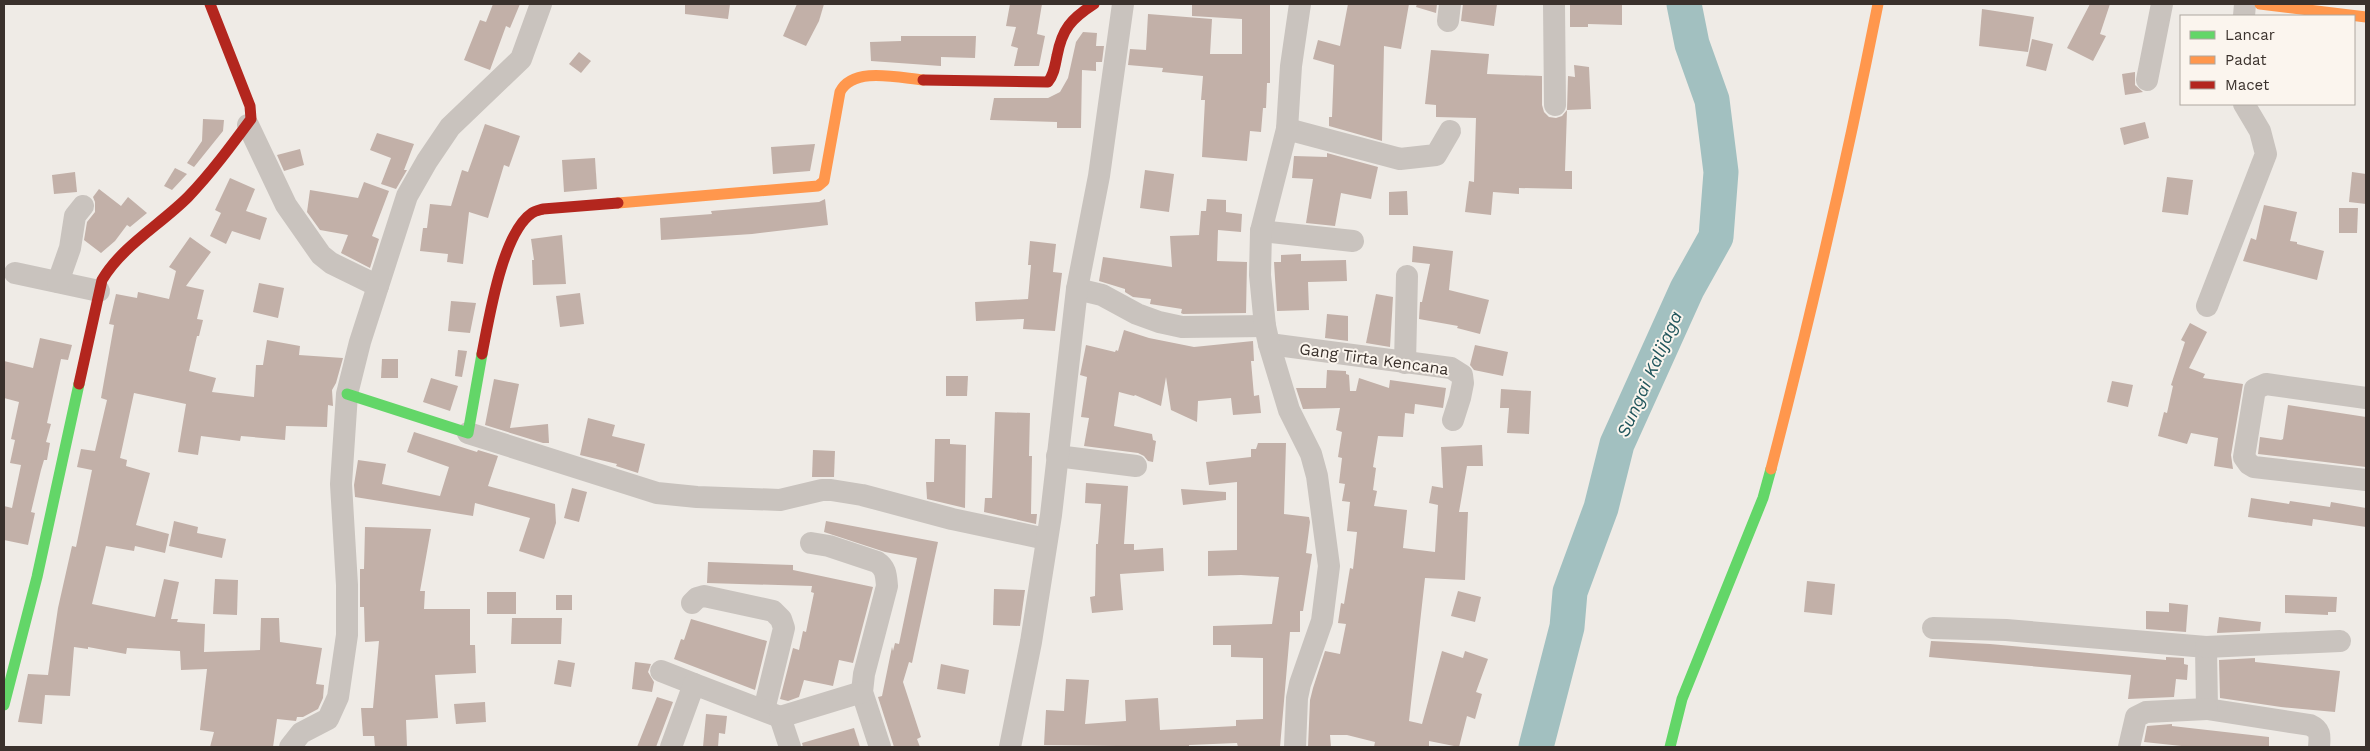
<svg xmlns="http://www.w3.org/2000/svg" width="2370" height="751" viewBox="0 0 2370 751" font-family="'Work Sans',sans-serif">
  <style>
    .lines { fill: none; stroke-linecap: round; stroke-linejoin: round }
    .river { stroke: #a2c0c0; stroke-width: 35 }
    .building { fill: #c2b0a8 }
    .street { stroke: #c9c3be; stroke-width: 22 }
    .fast { stroke: #63d668; stroke-width: 11 }
    .slow { stroke: #ff974d; stroke-width: 11 }
    .jam { stroke: #b3261e; stroke-width: 11 }
    .labels { text-anchor: middle; dominant-baseline: central; stroke-width: 4; stroke-linejoin: round; paint-order: stroke }
    .street-label { font-size: 16px; fill: #3a312c; stroke: #fbf5ee }
    .water-label { font-size: 18px; font-style: italic; fill: #21565c; stroke: #fbf5ee }
  </style>
  <rect width="100%" height="100%" fill="#efebe6"/>
  <g class="lines">
    <polyline class="river" points="1536,747 1567,627 1570,592 1601,508 1617,444 1687,289 1716,237 1721,172 1712,100 1692,44 1684,4"/>
  </g>
  <g class="building">
    <polygon points="493,4 520,4 510,28 506,26 490,70 464,60 480,20 486,22"/>
    <polygon points="685,4 730,4 728,19 685,14"/>
    <polygon points="797,4 824,4 819,21 806,46 783,36"/>
    <polygon points="1010,4 1042,4 1037,34 1045,36 1039,66 1014,66 1018,48 1011,46 1016,27 1006,26"/>
    <polygon points="1192,4 1270,4 1270,83 1267,83 1266,108 1263,108 1261,132 1250,131 1247,161 1202,157 1205,100 1201,100 1203,76 1162,72 1163,68 1128,65 1130,49 1146,50 1148,14 1212,19 1210,54 1242,54 1242,19 1192,16"/>
    <polygon points="1348,4 1409,4 1401,49 1384,46 1382,141 1329,126 1329,117 1332,117 1334,65 1313,59 1318,40 1340,46"/>
    <polygon points="1417,4 1437,4 1436,13 1416,7"/>
    <polygon points="1463,4 1497,4 1494,26 1461,21"/>
    <polygon points="1570,4 1622,4 1622,25 1588,24 1588,27 1570,27"/>
    <polygon points="2090,4 2110,4 2100,34 2106,36 2093,61 2067,48"/>
    <polygon points="1982,9 2034,17 2028,52 1979,46"/>
    <polygon points="1083,32 1097,33 1096,46 1104,46 1102,62 1096,62 1096,71 1082,70 1081,128 1057,128 1057,122 990,120 994,98 1048,98 1060,92 1068,78 1076,42"/>
    <polygon points="901,36 976,36 975,58 941,57 941,66 871,61 870,42 901,41"/>
    <polygon points="2032,39 2053,44 2046,71 2026,66"/>
    <polygon points="1431,50 1489,54 1487,74 1542,76 1542,105 1544,112 1549,117 1556,118 1562,116 1567,110 1565,171 1572,171 1572,189 1519,188 1519,194 1493,192 1491,215 1465,212 1469,181 1474,182 1476,118 1436,117 1436,105 1425,104"/>
    <polygon points="579,52 591,61 581,73 569,64"/>
    <polygon points="1574,65 1589,67 1591,109 1567,110 1568,76 1575,77"/>
    <polygon points="2135,72 2135,85 2143,92 2125,95 2122,74"/>
    <polygon points="203,119 224,120 223,131 194,167 187,163 202,141"/>
    <polygon points="2145,122 2149,138 2124,145 2120,128"/>
    <polygon points="485,124 520,136 509,167 504,165 488,218 469,212 463,264 447,262 448,254 420,251 423,228 427,228 430,204 451,206 462,170 468,172"/>
    <polygon points="377,133 414,144 404,170 407,170 396,189 381,184 391,158 370,150"/>
    <polygon points="815,144 810,171 773,174 771,147"/>
    <polygon points="300,149 304,165 284,171 277,155"/>
    <polygon points="1327,153 1378,167 1371,199 1341,193 1335,226 1306,223 1313,179 1292,178 1294,156 1327,157"/>
    <polygon points="595,158 597,189 564,192 562,160"/>
    <polygon points="175,168 187,174 172,190 164,186"/>
    <polygon points="1145,170 1174,174 1169,212 1140,208"/>
    <polygon points="75,172 77,192 54,194 52,175"/>
    <polygon points="2352,172 2366,174 2366,204 2349,202"/>
    <polygon points="2167,177 2193,180 2188,215 2162,212"/>
    <polygon points="230,178 255,189 246,211 267,218 260,240 232,231 226,244 210,236 221,213 215,210"/>
    <polygon points="364,182 389,191 372,236 379,239 370,268 341,253 348,235 320,230 307,212 310,190 358,198"/>
    <polygon points="99,189 121,206 128,197 147,213 130,227 127,225 115,241 101,253 84,240 87,222 95,212 95,202 93,197"/>
    <polygon points="1407,191 1408,215 1389,215 1389,192"/>
    <polygon points="825,199 828,225 752,234 661,240 660,218 712,214 711,211 819,202"/>
    <polygon points="1207,199 1226,200 1226,212 1242,214 1241,232 1218,230 1217,261 1247,262 1246,313 1183,314 1181,313 1182,309 1150,304 1151,299 1133,297 1125,292 1125,289 1099,281 1103,257 1172,267 1170,236 1199,235 1201,211 1206,211"/>
    <polygon points="2264,205 2297,212 2290,241 2297,242 2297,244 2324,251 2317,280 2243,261 2251,238 2256,240"/>
    <polygon points="2339,208 2358,208 2357,233 2339,233"/>
    <polygon points="562,235 566,284 533,285 532,260 534,260 531,239"/>
    <polygon points="190,237 211,252 186,286 204,290 197,319 203,320 199,336 197,336 189,371 216,378 212,392 254,397 256,365 263,365 267,340 300,346 299,355 343,358 336,383 332,390 333,406 328,405 327,427 286,426 285,440 241,436 240,441 201,436 198,455 178,452 186,404 134,393 120,458 127,460 126,466 150,473 136,525 169,534 165,553 135,546 134,551 106,546 92,604 155,617 164,579 179,582 171,619 178,619 177,622 205,624 204,652 260,650 261,618 279,618 280,642 322,648 316,684 324,685 323,698 318,709 303,717 297,717 296,721 277,719 273,747 210,747 214,732 200,730 207,669 181,670 180,651 127,648 126,654 88,647 88,649 74,647 70,696 45,695 42,724 18,722 28,674 48,675 58,608 72,546 76,547 92,470 77,467 81,449 95,451 107,400 101,398 114,325 109,324 116,294 137,298 138,292 169,299 176,271 169,267"/>
    <polygon points="1030,241 1056,244 1053,272 1062,273 1055,331 1023,329 1024,319 976,321 975,302 1028,299 1031,265 1028,265"/>
    <polygon points="1413,246 1453,251 1449,290 1489,300 1480,334 1457,328 1458,326 1419,319 1420,302 1422,302 1430,264 1412,262"/>
    <polygon points="1301,254 1301,261 1346,260 1347,281 1308,282 1309,310 1277,311 1274,262 1281,262 1281,255"/>
    <polygon points="259,283 284,288 278,318 253,312"/>
    <polygon points="580,293 584,324 560,327 556,296"/>
    <polygon points="1376,294 1393,297 1390,347 1366,343"/>
    <polygon points="451,301 476,303 470,333 448,331"/>
    <polygon points="1327,314 1348,316 1348,341 1325,338"/>
    <polygon points="2190,323 2207,332 2189,368 2205,374 2203,378 2243,384 2231,455 2233,469 2214,466 2218,438 2191,433 2187,444 2158,436 2164,412 2167,413 2173,386 2171,385 2185,342 2181,340"/>
    <polygon points="1124,330 1149,338 1194,347 1253,341 1254,361 1251,361 1254,396 1259,395 1261,413 1233,415 1231,398 1198,401 1197,422 1171,410 1166,377 1161,406 1135,395 1134,396 1119,392 1114,426 1152,434 1153,440 1156,441 1153,462 1148,461 1144,456 1138,453 1084,446 1089,418 1081,417 1087,377 1080,375 1086,345 1115,352 1116,350 1118,351"/>
    <polygon points="40,338 72,345 68,360 61,359 47,423 51,424 46,442 50,443 47,460 44,460 41,470 31,512 35,513 28,545 4,540 4,506 12,508 21,465 10,463 15,440 11,439 19,402 4,398 4,361 33,368"/>
    <polygon points="1475,345 1508,352 1503,376 1474,370 1470,365"/>
    <polygon points="458,350 467,351 462,377 455,376"/>
    <polygon points="382,359 398,359 398,378 381,378"/>
    <polygon points="1327,370 1346,371 1346,374 1349,375 1350,391 1356,391 1359,378 1389,388 1390,380 1446,388 1443,408 1415,404 1414,414 1405,413 1403,437 1378,436 1373,467 1376,468 1373,490 1377,491 1374,506 1407,510 1403,548 1435,552 1438,505 1429,503 1432,486 1443,488 1441,447 1482,445 1483,466 1467,466 1459,512 1468,512 1465,580 1425,578 1409,721 1422,724 1442,651 1463,658 1465,651 1488,659 1476,692 1482,694 1475,719 1467,716 1459,747 1429,741 1429,747 1374,747 1375,742 1347,735 1330,735 1331,747 1308,747 1310,700 1313,688 1325,651 1340,654 1346,624 1338,623 1341,603 1344,604 1350,568 1353,569 1357,532 1347,531 1350,502 1342,501 1345,484 1339,483 1342,458 1338,457 1342,432 1336,430 1340,408 1303,409 1296,388 1326,388"/>
    <polygon points="946,376 968,376 967,396 946,396"/>
    <polygon points="431,378 458,386 450,411 423,402"/>
    <polygon points="494,379 519,384 510,428 548,424 549,443 543,443 485,425"/>
    <polygon points="2112,381 2133,385 2128,407 2107,402"/>
    <polygon points="1501,389 1531,391 1529,434 1507,433 1509,408 1500,408"/>
    <polygon points="2288,405 2366,417 2366,467 2258,454 2260,437 2281,440 2283,439"/>
    <polygon points="995,412 1030,413 1029,456 1032,456 1031,514 1037,514 1036,524 984,512 985,498 992,498"/>
    <polygon points="588,418 615,425 612,436 645,444 638,473 616,466 617,464 580,455"/>
    <polygon points="414,432 477,452 478,450 498,456 488,486 555,504 556,523 544,559 519,551 530,518 475,503 473,516 355,497 354,485 358,460 386,464 382,484 440,496 449,467 407,452"/>
    <polygon points="935,439 950,439 950,444 966,445 965,508 927,499 926,482 934,482"/>
    <polygon points="1258,443 1286,443 1284,514 1309,517 1310,522 1306,553 1312,554 1303,611 1300,611 1300,632 1290,632 1280,747 1238,747 1237,743 1189,745 1189,747 1044,745 1046,710 1064,711 1066,679 1089,680 1085,724 1126,721 1125,700 1158,698 1160,730 1236,726 1236,720 1263,719 1263,658 1231,657 1231,645 1213,645 1213,626 1272,624 1279,577 1241,575 1208,576 1208,551 1237,550 1237,482 1209,485 1206,462 1251,457 1251,449 1256,449"/>
    <polygon points="813,450 835,451 834,477 812,477"/>
    <polygon points="1086,483 1128,486 1124,544 1134,544 1134,550 1163,548 1164,571 1120,574 1123,610 1092,613 1090,597 1095,596 1096,544 1098,544 1101,504 1085,503"/>
    <polygon points="572,488 587,492 579,522 564,518"/>
    <polygon points="1181,489 1226,492 1226,500 1183,505"/>
    <polygon points="2251,498 2289,504 2290,501 2330,507 2331,502 2366,508 2366,527 2313,519 2312,526 2248,517"/>
    <polygon points="174,521 198,527 197,533 226,539 222,558 169,546"/>
    <polygon points="826,521 938,542 912,663 909,662 903,682 921,737 917,739 920,747 894,747 878,697 882,696 892,647 893,651 895,643 899,644 917,558 885,552 824,532"/>
    <polygon points="365,527 431,529 420,591 425,591 424,609 470,609 470,645 475,645 476,673 435,675 438,718 406,720 407,747 375,747 374,736 363,736 361,708 373,708 379,641 365,642 364,607 360,607 360,569 364,569"/>
    <polygon points="708,562 793,565 793,570 873,587 853,663 839,660 833,686 804,680 799,697 788,701 780,699 793,648 799,650 803,631 806,632 814,593 811,592 812,586 707,583"/>
    <polygon points="215,579 238,580 237,615 213,614"/>
    <polygon points="1807,581 1835,584 1832,615 1804,612"/>
    <polygon points="994,589 1025,590 1020,626 993,625"/>
    <polygon points="1458,591 1481,597 1475,622 1451,616"/>
    <rect x="487" y="592" width="29" height="22"/>
    <rect x="556" y="595" width="16" height="15"/>
    <polygon points="2285,595 2337,597 2336,612 2328,612 2328,615 2285,613"/>
    <polygon points="2169,603 2188,605 2186,632 2146,629 2146,611 2169,612"/>
    <polygon points="2219,617 2261,622 2260,631 2217,633"/>
    <polygon points="512,618 562,618 561,644 511,644"/>
    <polygon points="691,619 767,641 755,690 674,659 681,639 684,640"/>
    <polygon points="1931,641 1990,644 2166,660 2166,657 2184,658 2184,664 2188,665 2187,680 2176,679 2174,697 2128,699 2131,675 1929,657"/>
    <polygon points="2255,658 2255,662 2340,671 2335,712 2281,707 2220,698 2219,660"/>
    <polygon points="558,660 575,663 571,687 554,684"/>
    <polygon points="635,662 651,664 648,672 654,682 652,692 632,689"/>
    <polygon points="941,664 969,670 965,694 937,689"/>
    <polygon points="657,697 673,702 656,747 637,747"/>
    <polygon points="485,702 486,722 456,724 454,704"/>
    <polygon points="706,714 727,716 725,734 719,733 718,747 703,747"/>
    <polygon points="2172,724 2172,726 2269,737 2269,747 2191,747 2144,742 2147,726"/>
    <polygon points="854,728 860,747 803,747 802,743"/>
  </g>
  <g class="lines">
    <g class="street">
      <polyline points="1554,4 1555,105"/>
      <polyline points="2244,16 2245,4"/>
      <polyline points="1448,21 1450,4"/>
      <polyline points="2147,80 2162,4"/>
      <polyline points="248,125 286,205 321,255 331,263 378,286"/>
      <polyline points="1287,129 1400,159 1436,155 1450,131"/>
      <polyline points="1261,231 1353,241"/>
      <polyline points="15,273 99,291"/>
      <polyline points="58,282 70,248 75,216 83,206"/>
      <polyline points="1077,289 1102,295 1137,314 1159,322 1182,327 1265,326"/>
      <polyline points="2207,306 2266,154 2260,131 2244,104"/>
      <polyline points="1269,344 1451,368 1462,375 1463,383 1460,398 1453,420"/>
      <polyline points="1405,363 1407,276"/>
      <polyline points="2366,398 2266,384 2255,389 2244,457 2249,464 2254,467 2366,480"/>
      <polyline points="468,433 657,493 697,497 780,500 822,490 831,490 862,495 952,519 1046,539"/>
      <polyline points="1057,456 1136,466"/>
      <path d="M811,543L829,546L877,562C886,568 886,575 887,586L864,674L862,692L880,747"/>
      <polyline points="692,603 697,598 704,596 773,611 781,619 784,628 764,710"/>
      <path d="M1933,628L2006,630L2206,647L2207,709L2310,725C2321,730 2320,736 2319,747"/>
      <polyline points="2206,647 2340,641"/>
      <polyline points="661,671 694,684"/>
      <polyline points="290,747 301,733 328,719 338,697 347,635 347,585 341,484 347,394 360,342 407,196 427,161 450,127 521,59 541,4"/>
      <polyline points="671,747 694,684 780,717"/>
      <polyline points="790,747 780,717 862,692"/>
      <polyline points="1010,747 1031,642 1051,515 1077,289 1099,176 1123,4"/>
      <polyline points="1295,747 1297,698 1300,684 1322,621 1329,566 1317,476 1311,454 1289,410 1269,344 1265,326 1260,275 1261,231 1287,129 1291,66 1300,4"/>
      <polyline points="2129,747 2136,717 2146,712 2207,709"/>
    </g>
    <g class="fast">
      <polyline points="347,394 468,433 482,354"/>
      <polyline points="4,705 37,577 79,384"/>
      <polyline points="1670,747 1682,699 1763,498 1771,469"/>
    </g>
    <g class="slow">
      <polyline points="2260,4 2366,17"/>
      <path d="M618,203L818,186L824,181L840,92C853,66 899,78 923,80"/>
      <path d="M1771,469C1811,315 1847,160 1878,4"/>
    </g>
    <g class="jam">
      <path d="M923,80L1048,82C1054,75 1055,65 1057,56C1062,29 1071,19 1094,4"/>
      <path d="M482,354C489,319 502,233 532,213C535,211 540,210 543,209L618,203"/>
      <path d="M79,384L102,280C122,246 160,225 188,197C211,173 231,146 251,119L250,106L210,4"/>
    </g>
  </g>
  <g class="labels">
    <g class="street-label">
      <text transform="translate(1374 359) rotate(8)">Gang Tirta Kencana</text>
    </g>
    <g class="water-label">
      <text transform="translate(1649 374) rotate(-66)">Sungai Kalijaga</text>
    </g>
  </g>
  <rect width="2370" height="751" fill="none" stroke="#3a312c" stroke-width="10"/>
  <rect x="2180" y="15" width="175" height="90" fill="#fbf5ee" stroke="#aea7a0"/>
  <rect x="2190" y="31" width="25" height="8" fill="#63d668" stroke="#aea7a0"/>
  <text x="2225" y="40" font-size="15" fill="#3a312c">Lancar</text>
  <rect x="2190" y="56" width="25" height="8" fill="#ff974d" stroke="#aea7a0"/>
  <text x="2225" y="65" font-size="15" fill="#3a312c">Padat</text>
  <rect x="2190" y="81" width="25" height="8" fill="#b3261e" stroke="#aea7a0"/>
  <text x="2225" y="90" font-size="15" fill="#3a312c">Macet</text>
</svg>
